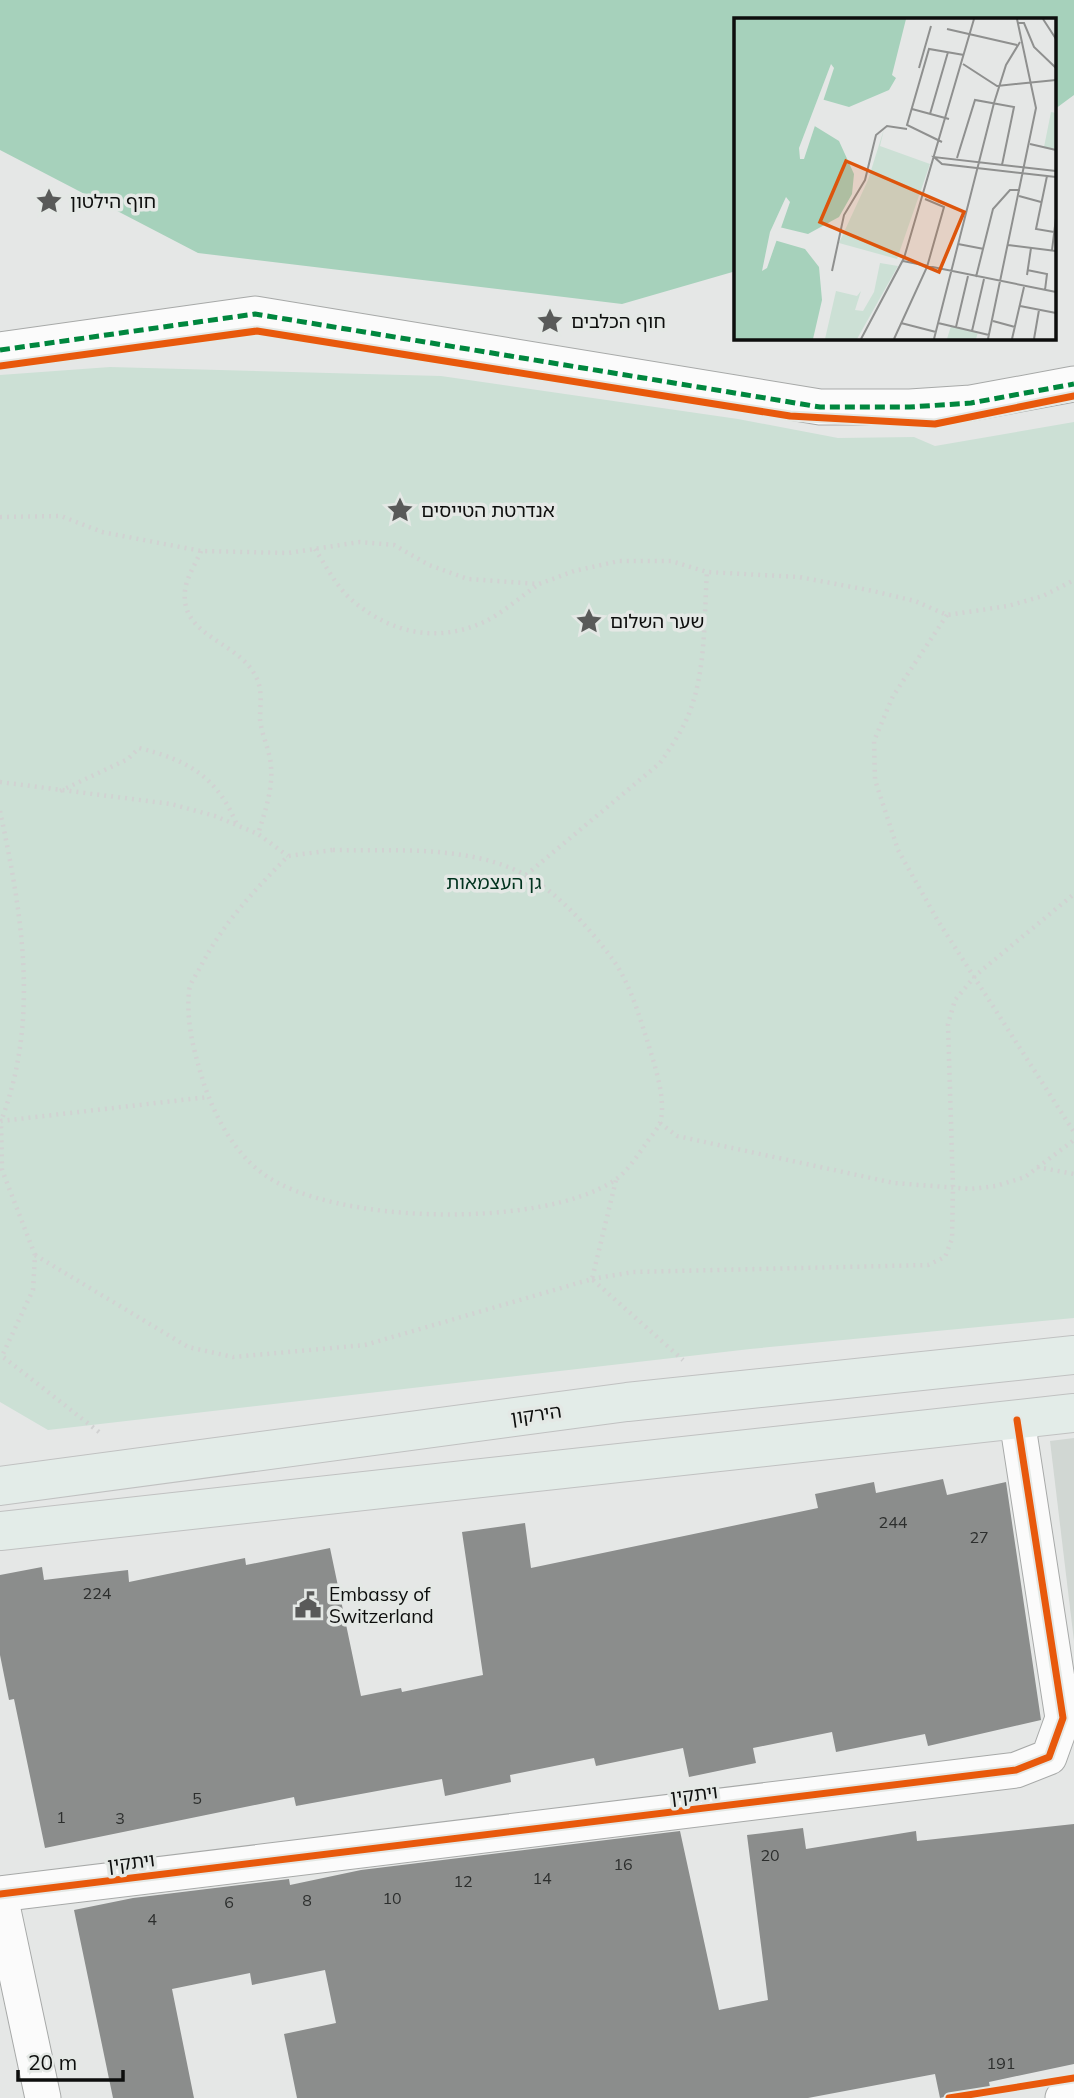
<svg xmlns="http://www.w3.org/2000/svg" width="1074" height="2098" viewBox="0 0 1074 2098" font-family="Mulish,'Noto Sans Hebrew',sans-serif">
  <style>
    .built { fill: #d1d7d3 }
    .green { fill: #cce0d5 }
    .water { fill: #a6d1bb }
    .building { fill: #8b8d8c }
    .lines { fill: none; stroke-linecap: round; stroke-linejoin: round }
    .minor-casing { stroke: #a7a9a8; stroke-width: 37 }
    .major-casing { stroke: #c0c1c1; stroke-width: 40 }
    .path { stroke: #d1d2d2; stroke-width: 4.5; stroke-dasharray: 2 5; stroke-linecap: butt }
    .minor { stroke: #fbfbfb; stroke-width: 35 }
    .major { stroke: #e3ece8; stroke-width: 38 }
    .quiet { stroke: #00873e; stroke-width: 5; stroke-dasharray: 10 5; stroke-linecap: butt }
    .cycleway-casing { stroke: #e4e8e5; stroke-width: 11 }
    .cycleway { stroke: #e8590c; stroke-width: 7 }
    .labels { text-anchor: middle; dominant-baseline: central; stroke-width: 7; stroke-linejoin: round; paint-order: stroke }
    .number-label { font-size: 16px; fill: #2c2e2d }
    .poi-label { font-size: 19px; fill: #0d0e0d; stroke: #e4e8e5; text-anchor: start }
    .park-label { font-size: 19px; fill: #00331e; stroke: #e4e8e5 }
    .street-label { font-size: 19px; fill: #0d0e0d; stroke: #e4e8e5 }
    .inset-road { fill: none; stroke: #8f908f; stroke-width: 2 }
    .view { fill: #dd550c; fill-opacity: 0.15; stroke: #dd550c; stroke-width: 3.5 }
    .inset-edge { fill: none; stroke: #0d0e0d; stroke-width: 3.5 }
  </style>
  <rect width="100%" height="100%" fill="#e5e7e6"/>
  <polygon class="built" points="1074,1438 1074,1641 1050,1441"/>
  <polygon class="green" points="110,367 441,376 738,419 838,438 914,437 935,446 1074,422 1074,1318 750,1349 48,1430 0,1402 0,375"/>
  <polygon class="water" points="0,0 1074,0 1074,95 1055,109 1055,19 736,19 736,271 622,304 198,253 0,150"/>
  <g class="building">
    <polygon points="943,1479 947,1495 1006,1482 1041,1720 928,1746 925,1734 836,1752 832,1732 753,1748 756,1763 689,1777 683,1748 596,1766 594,1758 510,1775 511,1782 445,1796 442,1779 296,1806 294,1797 45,1848 14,1699 9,1700 0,1655 0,1575 42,1567 44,1580 128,1570 129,1582 245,1558 246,1565 330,1548 361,1696 401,1688 402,1692 483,1675 462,1532 525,1523 531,1568 818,1508 815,1494 874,1482 876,1493"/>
    <polygon points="1074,1824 1074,2064 989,2082 990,2087 940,2098 935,2074 808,2098 297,2098 284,2034 336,2023 325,1970 252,1985 250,1973 172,1989 194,2098 113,2098 74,1910 133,1898 289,1879 290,1885 361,1870 680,1831 719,2010 768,2000 747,1835 803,1828 806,1849 916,1831 917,1841"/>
  </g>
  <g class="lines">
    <g class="minor-casing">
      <g id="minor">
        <polyline points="0,350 255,314 820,407 910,407 971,403 1074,384"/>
        <polyline points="0,1894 1016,1770 1049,1757 1063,1718 1017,1420"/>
        <polyline points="0,1896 43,2098"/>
        <polyline points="1063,2098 1074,2096"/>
      </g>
    </g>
    <g class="major-casing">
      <g id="major">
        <polyline points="0,1486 627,1402 1074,1355"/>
        <polyline points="0,1531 1074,1413"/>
      </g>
    </g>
    <g class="path">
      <polyline points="0,517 61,516 102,532 201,551 288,553 360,542 394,545 429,565 468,579 539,584 574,571 619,561 671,561 707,572 799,577 873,591 915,601 947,615 1008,606 1043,596 1074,580"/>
      <path d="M315,549C326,566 337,588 353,601C392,634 438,643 484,622C503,613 521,596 538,585"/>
      <path d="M201,551C196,563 186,578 185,591C180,637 239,641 256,677C263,690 260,705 260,719C261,734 270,750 271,766C273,789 265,812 258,834L288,856"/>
      <polyline points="947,615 893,696 874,741 875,780 898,850 938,921 1074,1132"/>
      <polyline points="0,782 171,804 215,816 258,834"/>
      <path d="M60,791L128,759L139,748C187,760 217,776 237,825"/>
      <path d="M0,811C22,914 40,1020 1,1121"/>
      <path d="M333,850C390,851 455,846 508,867C550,883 584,922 611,957C629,981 638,1012 647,1040C654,1063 667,1100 660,1123C657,1130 649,1139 645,1145C637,1156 627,1172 615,1180C543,1229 331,1225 262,1173C233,1151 214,1115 203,1081C194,1051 186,1023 189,991C190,983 196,975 200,968C222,924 254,891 288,856Z"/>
      <path d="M526,875L660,763C671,747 683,730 690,711C706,669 704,617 707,572"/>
      <polyline points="660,1123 677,1136 894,1183 971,1189 996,1186 1025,1177 1074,1140"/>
      <polyline points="1037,1167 1074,1174"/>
      <polyline points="35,1255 188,1347 233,1357 365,1345 592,1279 616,1180"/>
      <polyline points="592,1279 633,1272 928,1265 945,1257 952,1239 953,1188 948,1024 955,1000 976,975 1074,894"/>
      <polyline points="593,1280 683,1360"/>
      <polyline points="99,1432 2,1356 33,1290 35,1255 2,1170 1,1121 208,1097"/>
    </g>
    <use href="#minor" class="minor"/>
    <use href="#major" class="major"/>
    <polyline class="quiet" points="0,350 255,314 820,407 910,407 971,403 1074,384"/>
    <g class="cycleway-casing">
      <g id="cycleway">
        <polyline points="0,366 257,331 790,416 935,424 1074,396"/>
        <polyline points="0,1894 1016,1770 1049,1757 1063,1718 1017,1420"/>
        <polyline points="949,2098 1074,2078"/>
      </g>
    </g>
    <use href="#cycleway" class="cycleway"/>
  </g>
  <defs>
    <g id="sight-bare" transform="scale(2.1)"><path d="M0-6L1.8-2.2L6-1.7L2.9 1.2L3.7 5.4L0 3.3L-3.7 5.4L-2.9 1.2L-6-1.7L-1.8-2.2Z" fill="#595a59" stroke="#e4e8e5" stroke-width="2.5" paint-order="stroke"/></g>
    <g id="civic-bare" transform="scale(2.1)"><path d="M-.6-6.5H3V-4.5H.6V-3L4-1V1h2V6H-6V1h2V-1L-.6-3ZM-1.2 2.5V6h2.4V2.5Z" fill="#595a59" stroke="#e4e8e5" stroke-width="2.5" paint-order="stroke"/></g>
  </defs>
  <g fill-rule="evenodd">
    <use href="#sight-bare" x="49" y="201"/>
    <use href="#sight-bare" x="550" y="321"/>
    <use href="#sight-bare" x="400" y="510"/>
    <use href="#sight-bare" x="589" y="621"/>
    <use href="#civic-bare" x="308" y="1605"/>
  </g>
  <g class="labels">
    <g class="number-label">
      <text x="893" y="1522">244</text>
      <text x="979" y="1537">27</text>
      <text x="97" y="1593">224</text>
      <text x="197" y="1798">5</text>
      <text x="61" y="1817">1</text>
      <text x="120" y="1818">3</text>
      <text x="770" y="1855">20</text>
      <text x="623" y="1864">16</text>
      <text x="542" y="1878">14</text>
      <text x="463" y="1881">12</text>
      <text x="392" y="1898">10</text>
      <text x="307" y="1900">8</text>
      <text x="229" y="1902">6</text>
      <text x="152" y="1919">4</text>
      <text x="1001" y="2063">191</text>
    </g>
    <g class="poi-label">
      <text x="70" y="201">חוף הילטון</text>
      <text x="571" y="321">חוף הכלבים</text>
      <text x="421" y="510">אנדרטת הטייסים</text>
      <text x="610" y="621">שער השלום</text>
      <text x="329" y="1594">Embassy of<tspan x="329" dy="22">Switzerland</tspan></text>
    </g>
    <g class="park-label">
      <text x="494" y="882">גן העצמאות</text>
    </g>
    <g class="street-label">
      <text transform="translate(536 1414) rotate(-8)">הירקון</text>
      <text transform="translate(694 1794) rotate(-7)">ויתקין</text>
      <text transform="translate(131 1862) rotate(-7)">ויתקין</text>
    </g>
  </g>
  <g transform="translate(734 18)">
    <rect width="322" height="322" fill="#e5e7e6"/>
    <path d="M317,94L322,95V131L310,129ZM150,111L146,128L196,146L163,241L105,225L134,162ZM146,245L164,248L123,321H91L102,273L123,278L127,273L121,292L129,293L140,274ZM217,308L244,314L242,321H213Z" fill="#cce0d5"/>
    <path d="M0,1H172L158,57L162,60L155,72L115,89L87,81L79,107L105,123L120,156L118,176L105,199L74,216L45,209L40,222L71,231L85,249L88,282L79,321H0Z" fill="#a6d1bb"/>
    <path d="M97,46L100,50L70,141H66L65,130ZM52,179L56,184L33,250L28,253L36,214Z" fill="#e5e7e6"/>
    <path class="inset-road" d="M309,1L322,21M283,5H290L300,29L322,50M213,11L283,27M229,46L263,68L322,62M185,50L197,8M178,91L215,101M196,96L214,34M208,124L173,107L195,31L230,37M296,126L322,132M223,140L241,82L280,89L268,147M322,153L200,139L208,146L322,159M313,158L302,211L320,214M285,178L307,184M224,226L250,231M274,227L322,233M318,232L322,200M169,243L322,274M293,252L313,256L311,272M98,253L110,197L131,162L142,117L153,108L173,111M293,257L297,230M242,259L259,191L276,172H286M286,288L322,295M259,303L281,309M167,305L202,314M204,305L255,317M222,309L234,258M238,313L250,261M127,321L170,240L240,1M160,321L193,249L210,189L191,181M200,321L260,85L272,47L286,24M254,321L302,90L283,1M278,321L290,269M300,321L305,292"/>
    <path class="view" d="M112,143L230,194L205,254L86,204Z"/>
    <rect width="322" height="322" class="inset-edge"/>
  </g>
  <path d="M18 2070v10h105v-10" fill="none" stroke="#0d0e0d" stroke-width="3.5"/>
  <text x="28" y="2070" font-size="21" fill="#0d0e0d" stroke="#e4e8e5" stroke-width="5" paint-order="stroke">20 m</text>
</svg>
